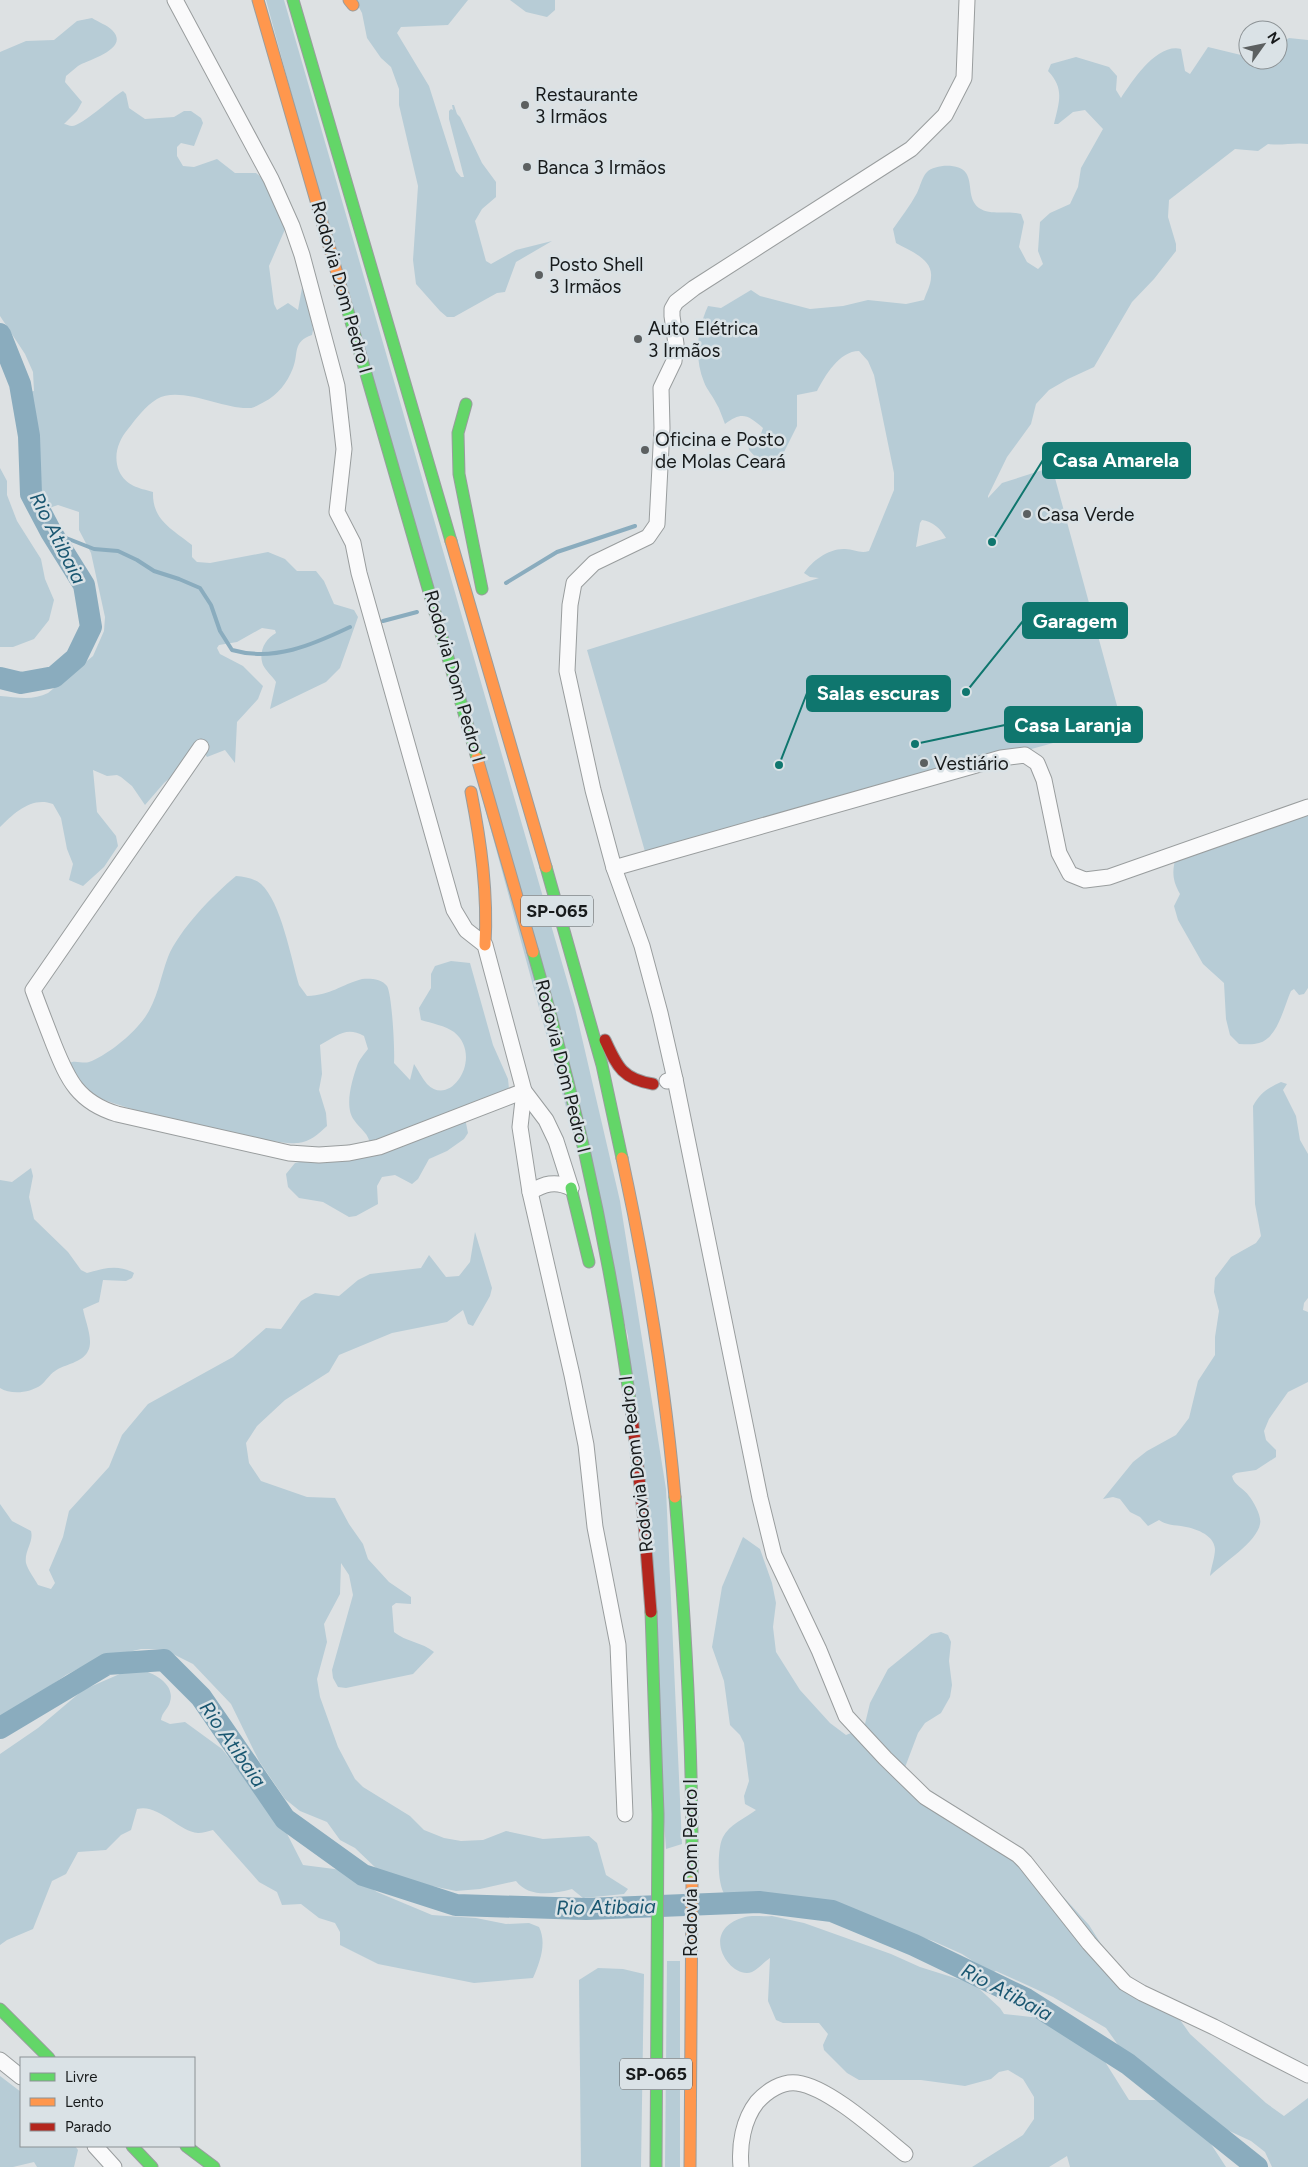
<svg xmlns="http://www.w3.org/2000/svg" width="1308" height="2167" viewBox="0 0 1308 2167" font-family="Figtree,sans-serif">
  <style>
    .green { fill: #b7ccd6; fill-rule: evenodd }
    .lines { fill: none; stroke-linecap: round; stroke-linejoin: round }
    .stream { stroke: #8aacbe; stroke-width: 4 }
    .river { stroke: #8aacbe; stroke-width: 22 }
    .street-casing { stroke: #999d9e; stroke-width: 17 }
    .fast-casing { stroke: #999d9e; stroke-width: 13 }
    .slow-casing { stroke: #999d9e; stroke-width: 13 }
    .jam-casing { stroke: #999d9e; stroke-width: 13 }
    .street { stroke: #fafafb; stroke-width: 15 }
    .fast { stroke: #63d668; stroke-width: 11 }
    .slow { stroke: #ff974d; stroke-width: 11 }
    .jam { stroke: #b3261e; stroke-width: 11 }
    .poi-dot { fill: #5c6061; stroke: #dae2e6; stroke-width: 2 }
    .labels { text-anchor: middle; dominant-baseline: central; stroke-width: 5; stroke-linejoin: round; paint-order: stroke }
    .shield { fill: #dae2e6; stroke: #525658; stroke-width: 1 }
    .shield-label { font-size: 18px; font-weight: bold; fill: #171a1b }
    .poi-label { font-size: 19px; fill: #171a1b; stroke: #dae2e6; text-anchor: start }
    .street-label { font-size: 19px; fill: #171a1b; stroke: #dae2e6 }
    .water-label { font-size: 20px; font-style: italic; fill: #1a5771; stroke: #dae2e6 }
    .leader { fill: none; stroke: #0f766e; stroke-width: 2 }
    .callout-dot { fill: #0f766e; stroke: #dae2e6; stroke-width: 2 }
    .callout { fill: #0f766e; stroke: #0f766e; stroke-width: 2 }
    .callout-label { font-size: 20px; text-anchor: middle; font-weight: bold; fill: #fff }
  </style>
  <rect width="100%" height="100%" fill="#dde1e3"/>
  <g class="green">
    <polygon points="266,0 284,0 575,1008 620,1201 666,1489 682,1844 666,1849 628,1336"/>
    <polygon points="355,0 468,0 448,25 401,27 397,33 429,86 456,171 461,177 464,177 449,119 449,111 451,109 453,110 452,105 454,105 457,114 460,117 482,163 496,182 496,197 482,209 475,221 486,261 491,264 516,250 552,241 516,262 505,292 497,293 454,317 447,317 440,311 416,284 413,260 418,186 399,105 399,89 391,67 381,58 367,38 362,13"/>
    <polygon points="510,0 555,0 555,10 547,17 526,12"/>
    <path d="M92,18C98,22 107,25 112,30C131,49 88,60 78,66C74,69 70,73 66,76L65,82L82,102L77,111L64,124C66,124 69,126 72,126C82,126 111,98 123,91L126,94L129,108L145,119L174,117L184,111H191L201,118L203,123L194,146L181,143L177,147V156L183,166L194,167L217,159L235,173H256L275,188L286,227L269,266L274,304L277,310L288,303L298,310L302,288L307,297L313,330L312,335C292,342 299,353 293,368C287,383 278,395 264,402C260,404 254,408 250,408C225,410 180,385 157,399C145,406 136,419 128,429C118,441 113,456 119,471C126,486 139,488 153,492C152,520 172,529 192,545V557L197,562L210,563L268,552L285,559L297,571H316L324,581L334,604L354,610L358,617L340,668L326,682L270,709L276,682C273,677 266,671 263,665C258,652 265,639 276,633L275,630L262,628L237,642L219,645L217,648L220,654L243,666L263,686L258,699L237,722L235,763L225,750L207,757L204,752H200L164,783L145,805L132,786L121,777L117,775L107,776L93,770L97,812L116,836L118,846L104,867L83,886L69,880L73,864L67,849L61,818L53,804C32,796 14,813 0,827V696C16,697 33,701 48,693L93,656L104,631L105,617L91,553L79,530V512L58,505L49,508L40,494L36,475L34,412L28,392L34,391L33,372L25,354L0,316V52L26,41L54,40L77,21Z"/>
    <path d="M1289,38L1308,40V144C1294,142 1282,146 1268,144L1258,151L1235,149L1169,200L1168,217L1176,244V251L1154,279L1132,302L1094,367L1068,379L1049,390L1036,404L1031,424L1007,457L988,496V498L1002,483L1052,467L1122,724L646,855L587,650L819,578L810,577L804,573C812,561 829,548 845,549C854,549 860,554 869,551L894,490V473L874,375L868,361L859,351C839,351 825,376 817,391L797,395V426L782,456L775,462H760L749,450L748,441L759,439L763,428C748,415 742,411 725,424C722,417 720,409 716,403C713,396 707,390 704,382C694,357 697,330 708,306L721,308L751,290L760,296L810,309L843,306L868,300L906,304L924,300C926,293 931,285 931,277C933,259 910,251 896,243L893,229C901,217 910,206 917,193C920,187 922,177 927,172C935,164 960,163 966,173C973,184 967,199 979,208C991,216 1008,210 1021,214L1024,222L1019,247L1027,262L1038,269L1043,264L1038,251L1040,222L1050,213L1070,204L1078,187L1081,168L1103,129L1085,110L1073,112L1058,124H1054C1059,102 1065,89 1048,71L1051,64L1076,57L1109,67L1117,76L1116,90L1121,98C1133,80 1157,43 1181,49L1185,71L1190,74L1208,47L1241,55L1246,63L1252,60H1278V45ZM922,520C932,521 941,529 946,538L916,547L920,523Z"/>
    <polygon points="0,468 7,481 7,495 17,521 41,559 45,579 54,600 49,620 34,639 13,647 0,647"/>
    <path d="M1308,799V988L1304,994L1299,995L1294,989L1291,991C1284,1006 1278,1038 1259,1043C1253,1045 1245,1044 1239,1044L1230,1035L1226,1019L1224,983L1203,964L1178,920L1174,906L1180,894C1172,880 1172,871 1176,856L1262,821Z"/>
    <path d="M236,876C245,877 254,878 261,884C281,902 291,958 299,985L307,996C332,995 340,985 362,979C370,978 382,979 387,986C392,994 395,1051 394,1063L410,1080L414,1064C418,1070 422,1078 427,1084C451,1109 484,1056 454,1032C446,1026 431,1023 421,1020L419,1008L431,988V974L435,966L451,961L470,963L493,1045L508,1079L509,1089L465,1118L468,1133L464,1139L447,1151L429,1159L418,1179L412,1184L395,1175L382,1177L377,1186L378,1204L356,1216L349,1217L323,1202L299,1198L288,1187L286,1174L295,1163L370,1146C370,1134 360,1129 354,1120C344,1107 352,1080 357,1066C359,1060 364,1054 368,1049L364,1036C346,1026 337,1036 320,1045L322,1074L319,1090L326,1113L327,1126C318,1134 310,1142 298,1143C272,1146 107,1107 87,1092C79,1086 73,1072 68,1064C74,1059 82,1064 89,1062C104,1057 128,1038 138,1026C157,1006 159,981 168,957C179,930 213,895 236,876Z"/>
    <path d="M1281,1082L1287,1084L1283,1090L1296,1116L1300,1140L1308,1154V1298L1304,1303L1303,1310L1308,1312V1382L1288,1392L1269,1419L1264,1431L1266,1440L1276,1450V1457L1256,1470L1236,1473L1232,1476C1234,1486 1244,1488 1249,1496C1254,1502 1262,1517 1260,1524C1257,1542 1223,1563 1210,1576C1211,1568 1215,1557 1215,1549C1214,1534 1194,1528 1181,1526C1172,1525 1167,1525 1159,1520L1148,1526L1140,1517L1130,1512L1120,1499L1113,1497L1103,1499L1133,1462L1147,1451L1176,1435L1189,1418L1198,1381L1215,1355V1337L1219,1311L1214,1292L1215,1278L1231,1257L1256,1243L1261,1236L1255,1204L1253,1106C1260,1093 1268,1088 1281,1082Z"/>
    <path d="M31,1168L33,1176L29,1197L34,1219L68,1252L81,1270L87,1273C104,1268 118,1264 134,1273L132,1278L126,1281L103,1280L99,1302L83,1309C85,1321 94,1340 88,1351C82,1363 65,1364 55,1371C49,1375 46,1381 41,1385C30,1393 11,1395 0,1388V1180L12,1182Z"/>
    <path d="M475,1232L492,1288L490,1296L473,1326L468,1324L463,1310L447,1322L392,1333L339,1355L329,1372L285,1400L257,1426L246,1443L249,1463L261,1481L307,1497L335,1498L349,1524L363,1544L368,1559L389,1582L411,1597V1604L396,1603L392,1606L394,1632C406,1642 422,1642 434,1652L413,1674L346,1688L338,1687L333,1678L332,1670L353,1595L349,1575L341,1563L340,1594L324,1624L327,1642L317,1679L320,1697L338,1747L355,1779L363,1787L410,1816L424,1830L444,1838L461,1841L483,1840L506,1831L543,1839L589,1836L597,1843L606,1875L628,1889L624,1894L583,1898L572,1889C553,1894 529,1898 516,1881L480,1889L456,1891L408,1881L379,1871L355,1848L340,1840L327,1822L300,1811L285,1799L259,1761L231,1704L193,1664L163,1649H141L95,1660L66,1675L0,1720V1504L12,1521L31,1531C34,1542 24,1551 26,1563C28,1570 34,1578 38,1585L51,1589L55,1583L49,1570L63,1537L69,1511L109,1467L122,1435L148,1404L233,1357L266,1328L281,1329L301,1301L315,1293L339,1296L358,1280L370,1274L421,1268L429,1255L446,1277L459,1276L470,1262Z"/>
    <path d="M743,1537L760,1549L772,1583L776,1603L773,1627L776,1652L800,1690L830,1723L846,1735L864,1728L870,1703L888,1669L931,1634L941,1632L948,1635L951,1642L949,1661L952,1685L950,1697L941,1713L925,1723L918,1733L904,1770L910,1781L1048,1880L1089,1925L1120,1974L1127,1976L1166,2000L1190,2034L1266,2103L1284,2116L1308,2098V2167H1272L1265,2152L1251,2141L1210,2122L1173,2100L1128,2059L1106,2028L1053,1997L996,1971L991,1973L962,1954L933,1941L900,1930L856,1922L811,1901L759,1895H725C717,1885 717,1848 723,1837C729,1825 745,1818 756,1810L745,1804L744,1796L749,1781L744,1743L740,1735L730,1725L724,1681L712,1647L722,1587Z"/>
    <path d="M136,1669C151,1671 176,1683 170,1702C168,1709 162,1712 161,1720L170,1724L185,1722L222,1749L281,1822L303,1865L342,1870L377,1892L432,1915L476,1918L506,1924L529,1923L539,1927C547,1943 540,1962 533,1978L474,1983L378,1964L340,1945V1932L335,1923L319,1918L301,1904L282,1905L277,1892L259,1882L213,1830C208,1831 203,1833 198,1833C178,1831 158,1803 137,1809L131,1830L121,1835L106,1850L78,1852L66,1874L52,1881L33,1929L7,1940L0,1945V1754L38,1728L83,1690L122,1673Z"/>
    <path d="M772,1916L804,1923L891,1954L920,1967L974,1984L1000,2008L1004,2014L1040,2018L1042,2016L1041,2019L1097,2049L1129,2100H1155L1168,2106L1207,2138L1226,2167H1070L1067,2156L1049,2167H972L1023,2135L1034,2119V2097L1023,2079L1008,2070L999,2072L991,2079L965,2086L921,2080H859L847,2073L824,2050L823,2045L828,2034L819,2023H783L776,2020L768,2001L770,1958C764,1962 758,1969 752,1972C731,1981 696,1930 745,1917C753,1915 763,1917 772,1916Z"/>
    <polygon points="667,1961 680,1961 680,2167 665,2167"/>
    <polygon points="598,1968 623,1969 644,1974 641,2167 581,2167 579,1980"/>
    <polygon points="0,2076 21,2092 21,2146 75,2146 78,2150 74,2167 37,2167 34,2162 13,2167 0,2167"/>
  </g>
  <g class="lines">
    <g class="stream">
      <path d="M51,532L94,549L118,551L137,560L154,571L179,579L200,588L211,605L220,631L232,650C274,662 312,645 350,627"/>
      <polyline points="506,583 557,552 635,526"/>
      <polyline points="383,621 417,612"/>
    </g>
    <g class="river">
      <polyline points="0,334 20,384 29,436 31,494 51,532 84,585 91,627 76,658 54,677 21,683 0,678"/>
      <polyline points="0,1728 107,1664 164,1660 201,1697 285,1819 363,1875 456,1905 586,1909 759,1902 832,1911 914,1945 1026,1999 1128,2064 1257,2167"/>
    </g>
    <g class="street-casing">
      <g id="street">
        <polyline points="175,0 271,179 292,226 302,255 337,386 344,449 337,512 353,543 359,573 454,910 466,930 485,945 524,1091 546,1120 556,1141 571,1188"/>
        <path d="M201,747L33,990C40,1009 47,1027 54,1045C68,1080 78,1102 117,1114L289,1153L319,1155L349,1153L379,1147L524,1091"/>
        <polyline points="614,868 1001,758 1025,755 1037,763 1044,780 1059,853 1070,874 1085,880 1109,877 1308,807"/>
        <polyline points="675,1079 660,1013 642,946 614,868 593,790 567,671 570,605 574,583 594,563 648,537 657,524 662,428 661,388 674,361 676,344 672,316 672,309 676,302 694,288 911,149 945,115 964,78 967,0"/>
        <polyline points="667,1081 675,1079 760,1498 774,1555 819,1650 846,1716 885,1758 925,1797 1018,1855 1025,1862 1089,1943 1125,1983 1142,1993 1214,2027 1308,2075"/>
        <polyline points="524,1091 520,1127 530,1192 572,1375 586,1445 595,1527 618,1645 625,1814"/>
        <path d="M530,1192C544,1184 555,1180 571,1188"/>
        <polyline points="0,2060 21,2077"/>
        <polyline points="95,2146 114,2167"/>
        <path d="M741,2167C739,2145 743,2120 757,2102C767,2091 782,2081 797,2083C829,2087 879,2133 905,2154"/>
      </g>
    </g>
    <g class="fast-casing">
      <g id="fast">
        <polyline points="293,0 451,541"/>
        <polyline points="345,301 477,758"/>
        <polyline points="466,404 458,433 459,474 482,589"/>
        <polyline points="546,867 602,1065 622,1158"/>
        <path d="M533,952C577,1104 611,1258 632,1415"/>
        <polyline points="571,1188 589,1262"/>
        <path d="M675,1497C686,1625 693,1753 692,1882"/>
        <polyline points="651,1612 658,1814 656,2167"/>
        <polyline points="0,2009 49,2058"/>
        <polyline points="132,2146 152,2167"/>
        <polyline points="186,2146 214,2167"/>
      </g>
    </g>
    <g class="slow-casing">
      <g id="slow">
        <polyline points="258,0 345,301"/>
        <polyline points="349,0 353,5"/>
        <polyline points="451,541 546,867"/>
        <polyline points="477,758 533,952"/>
        <path d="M471,792C481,843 488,893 485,945"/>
        <path d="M622,1158C646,1269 665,1383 675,1497"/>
        <polyline points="690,2167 692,1882"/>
      </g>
    </g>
    <g class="jam-casing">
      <g id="jam">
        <path d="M605,1040C617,1066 622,1079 653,1084"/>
        <polyline points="632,1415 644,1522 651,1612"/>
      </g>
    </g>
    <use href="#street" class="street"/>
    <use href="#fast" class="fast"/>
    <use href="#slow" class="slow"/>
    <use href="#jam" class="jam"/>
  </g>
  <g class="poi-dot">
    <circle cx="525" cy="105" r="5"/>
    <circle cx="527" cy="167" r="5"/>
    <circle cx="539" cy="275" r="5"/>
    <circle cx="638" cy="339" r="5"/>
    <circle cx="645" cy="450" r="5"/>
    <circle cx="1027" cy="514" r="5"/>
    <circle cx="924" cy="763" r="5"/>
  </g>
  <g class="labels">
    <g class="shield">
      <rect x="521" y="895.5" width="72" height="31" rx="4"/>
      <rect x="620" y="2058.5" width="72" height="31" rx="4"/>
    </g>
    <g class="shield-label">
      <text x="557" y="911">SP-065</text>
      <text x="656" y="2074">SP-065</text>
    </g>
    <g class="poi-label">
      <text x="535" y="94">Restaurante<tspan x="535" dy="22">3 Irmãos</tspan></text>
      <text x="537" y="167">Banca 3 Irmãos</text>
      <text x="549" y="264">Posto Shell<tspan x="549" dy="22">3 Irmãos</tspan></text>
      <text x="648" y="328">Auto Elétrica<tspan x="648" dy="22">3 Irmãos</tspan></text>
      <text x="655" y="439">Oficina e Posto<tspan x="655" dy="22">de Molas Ceará</tspan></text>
      <text x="1037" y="514">Casa Verde</text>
      <text x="934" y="763">Vestiário</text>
    </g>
    <g class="street-label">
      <text transform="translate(342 287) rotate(74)">Rodovia Dom Pedro I</text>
      <text transform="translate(455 676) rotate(74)">Rodovia Dom Pedro I</text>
      <text transform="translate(563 1066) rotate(76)">Rodovia Dom Pedro I</text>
      <text transform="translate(636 1464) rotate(-97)">Rodovia Dom Pedro I</text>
      <text transform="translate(690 1868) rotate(-90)">Rodovia Dom Pedro I</text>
    </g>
    <g class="water-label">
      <text transform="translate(58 538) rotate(63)">Rio Atibaia</text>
      <text transform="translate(233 1744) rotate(55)">Rio Atibaia</text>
      <text transform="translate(606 1907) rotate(-1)">Rio Atibaia</text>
      <text transform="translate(1007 1992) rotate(28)">Rio Atibaia</text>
    </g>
  </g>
  <path class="leader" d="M992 542L1043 460M966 692L1023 621M779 765L807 693M915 744L1005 725"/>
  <g class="callout-dot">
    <circle cx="992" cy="542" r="5"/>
    <circle cx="966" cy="692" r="5"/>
    <circle cx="779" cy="765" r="5"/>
    <circle cx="915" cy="744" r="5"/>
  </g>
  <g class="callout">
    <rect x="1043" y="443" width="147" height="35" rx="5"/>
    <rect x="1023" y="603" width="104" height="35" rx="5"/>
    <rect x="807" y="676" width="143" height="35" rx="5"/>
    <rect x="1005" y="707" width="137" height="35" rx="5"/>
  </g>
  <g class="callout-label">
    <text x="1116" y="467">Casa Amarela</text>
    <text x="1075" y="628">Garagem</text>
    <text x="878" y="700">Salas escuras</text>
    <text x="1073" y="732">Casa Laranja</text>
  </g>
  <rect x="20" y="2057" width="175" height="90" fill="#dae2e6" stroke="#8c9295"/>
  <rect x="30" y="2073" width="25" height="8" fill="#63d668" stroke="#8c9295"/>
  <text x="65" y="2082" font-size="15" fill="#171a1b">Livre</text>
  <rect x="30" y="2098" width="25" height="8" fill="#ff974d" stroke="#8c9295"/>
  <text x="65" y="2107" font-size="15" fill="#171a1b">Lento</text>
  <rect x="30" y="2123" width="25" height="8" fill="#b3261e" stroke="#8c9295"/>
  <text x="65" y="2132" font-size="15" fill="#171a1b">Parado</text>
  <g transform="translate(1263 45) rotate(57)"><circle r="24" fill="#dae2e6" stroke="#8c9295"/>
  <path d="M0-4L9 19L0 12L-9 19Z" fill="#5c6061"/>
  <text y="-8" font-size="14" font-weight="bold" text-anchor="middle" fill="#171a1b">N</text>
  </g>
</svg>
